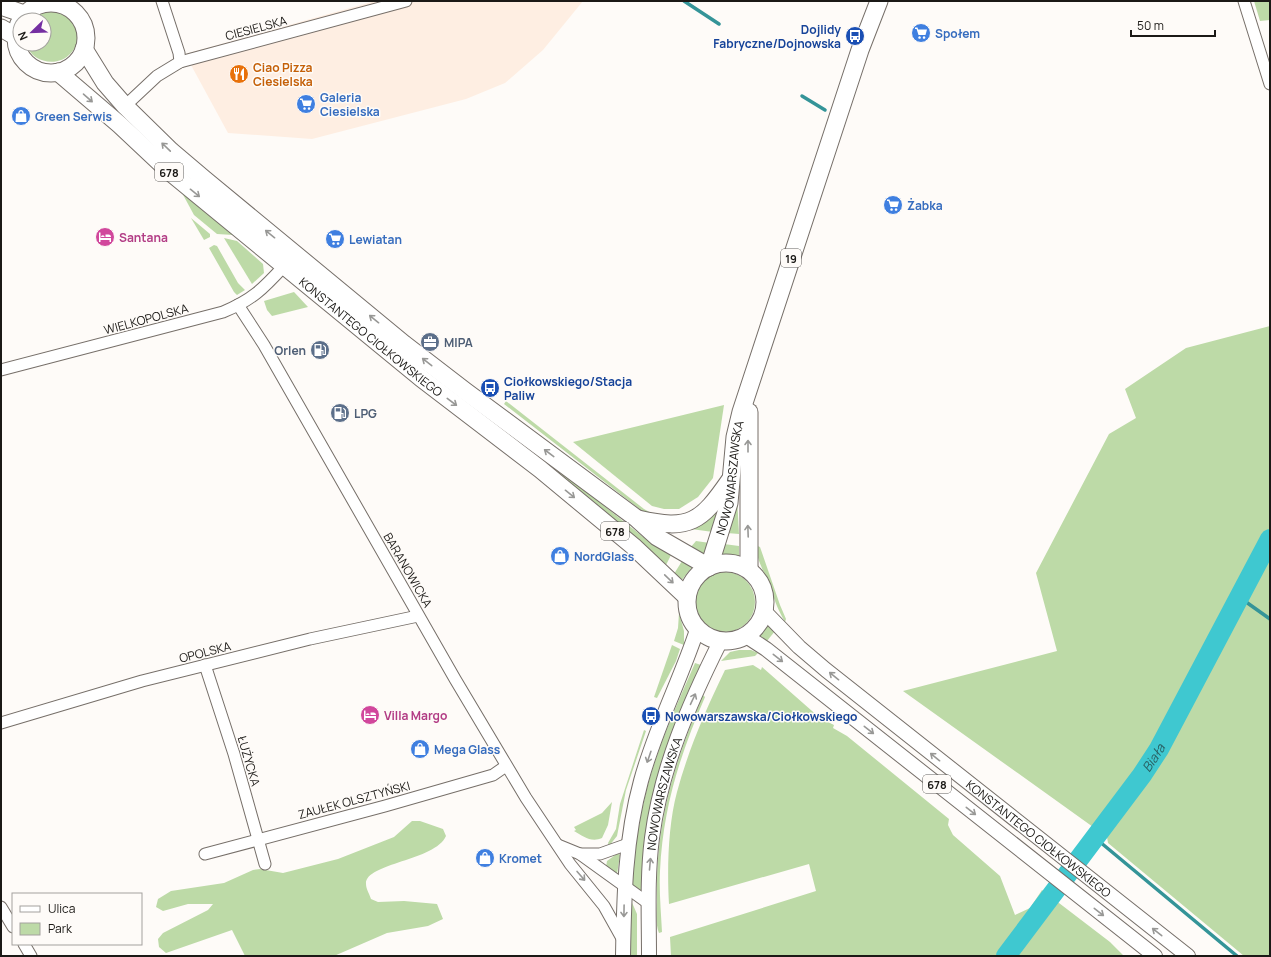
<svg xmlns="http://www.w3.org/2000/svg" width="1271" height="957" viewBox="0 0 1271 957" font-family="Manrope,sans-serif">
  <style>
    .commercial { fill: #feeee2 }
    .green { fill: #bddaa7 }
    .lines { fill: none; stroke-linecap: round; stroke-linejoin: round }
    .stream { stroke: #349498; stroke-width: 3.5 }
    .river { stroke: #3fc8d0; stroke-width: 20 }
    .minor-casing { stroke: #766f69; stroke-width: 13 }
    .major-casing { stroke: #766f69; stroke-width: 16 }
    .highway-casing { stroke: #766f69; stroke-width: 19 }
    .minor { stroke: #fff; stroke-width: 11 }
    .major { stroke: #fff; stroke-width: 14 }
    .highway { stroke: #fff; stroke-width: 17 }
    .oneway { stroke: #989896 }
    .labels { text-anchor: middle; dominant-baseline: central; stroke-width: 3; stroke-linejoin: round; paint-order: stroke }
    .shield { fill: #fefbf8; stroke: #5f5d5a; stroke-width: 1 }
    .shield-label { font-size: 11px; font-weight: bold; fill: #1b1916 }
    .street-label { font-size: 12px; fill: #1b1916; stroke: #fefbf8 }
    .transit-label { font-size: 12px; font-weight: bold; fill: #164399; stroke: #fefbf8; text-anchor: start }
    .shop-label { font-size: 12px; font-weight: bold; fill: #366cbe; stroke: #fefbf8; text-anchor: start }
    .food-label { font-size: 12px; font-weight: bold; fill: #c56008; stroke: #fefbf8; text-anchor: start }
    .hotel-label { font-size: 12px; font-weight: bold; fill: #b23c85; stroke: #fefbf8; text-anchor: start }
    .service-label { font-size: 12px; font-weight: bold; fill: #4e5e75; stroke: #fefbf8; text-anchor: start }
    .water-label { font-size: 13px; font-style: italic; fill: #296063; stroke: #fefbf8 }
  </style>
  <rect width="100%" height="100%" fill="#fefbf8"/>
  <polygon class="commercial" points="375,1 583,1 543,50 505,83 466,99 312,139 228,133 185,54"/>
  <g class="green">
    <polygon points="1254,1 1270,1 1270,20 1260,21"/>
    <path d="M51,10C71,13 88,35 71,53C58,68 32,63 26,44H44V20H30L41,12Z"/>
    <polygon points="181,191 233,235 217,234 194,215"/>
    <polygon points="191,218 210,234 210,237 204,240"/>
    <polygon points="224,238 237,241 263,264 264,273 252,284"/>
    <polygon points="214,245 217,246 238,283 245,290 237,295 234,292 209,248"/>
    <polygon points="294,292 308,307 272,316 267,310 264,301"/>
    <polygon points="1270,326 1270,956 1244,956 1108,843 1107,837 903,691 1057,651 1036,573 1109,434 1136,418 1125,389 1186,348"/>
    <polygon points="387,338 554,466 642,536 671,555 666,565"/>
    <polygon points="506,401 644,509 655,515 648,514 642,511 504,404"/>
    <polygon points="724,405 713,478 698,497 679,509 664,509 652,506 573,442"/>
    <polygon points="737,497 739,534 727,533"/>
    <polygon points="720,504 713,532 691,529 690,527"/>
    <polygon points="696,541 710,543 705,553 701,553 690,548"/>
    <polygon points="724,544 739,546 739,556 722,554"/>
    <path d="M755,545L760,547L780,605L786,619L785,622C777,608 775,601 770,587C764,571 758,563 755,545Z"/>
    <polygon points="682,561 692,567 681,581 674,574"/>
    <circle cx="725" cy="602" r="30"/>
    <polygon points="679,613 684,631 684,645 674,641 678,628"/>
    <polygon points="769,624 775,631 767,641 759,636"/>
    <polygon points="672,645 680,649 676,661 657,698 654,697"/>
    <polygon points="739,650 751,650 758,653 755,656 721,661 730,652"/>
    <path d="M695,663L701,665C690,690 677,715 669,741C651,792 644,842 642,896L632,884C634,855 638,826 645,797C656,750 676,707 695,663Z"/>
    <path d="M753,665L761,670L762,667L820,718L834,725L833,728L847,736L949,819L948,825L953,835L1000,876L1015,915L1030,908L1042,890L1110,942L1124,956H671L670,937L816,891L809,864L669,904C667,870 668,825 677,792C688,751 706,709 725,670Z"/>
    <path d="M703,695L705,697C680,755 663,807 660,871C659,891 661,912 662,932L659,933C655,924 657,909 657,899C655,825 674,763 703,695Z"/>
    <polygon points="644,730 646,731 626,790 617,836 609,846 608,843 616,829 620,804"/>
    <path d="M612,802L608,825L602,838C591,843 583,836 574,831L576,830L574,827L602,813Z"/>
    <path d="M412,821H420L443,829L446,836C435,861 365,863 366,884C366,889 370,895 371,899L378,902L404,901L437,904L443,919L428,926L387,933L334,956H245L232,930L166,953L159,947L158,939L163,933L208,910L213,904H188L163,911L156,907L158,899L171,891L224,883L253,870L260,869L283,873L338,859L394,837Z"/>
    <polygon points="618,853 620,855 617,874 606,867 607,861"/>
    <polygon points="630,898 637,914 637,956 628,956"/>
  </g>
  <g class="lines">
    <g class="stream">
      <polyline points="684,1 719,24"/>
      <polyline points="802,96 825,110"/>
      <polyline points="1239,597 1270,619"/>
      <polyline points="1094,837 1237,956"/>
    </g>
    <path class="river" id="s1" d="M1006,956L1142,775L1159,749L1270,539"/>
    <g class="minor-casing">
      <g id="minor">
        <polyline points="65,1 66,5"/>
        <polyline points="162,1 179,53 180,62"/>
        <polyline points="1244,1 1270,84"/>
        <polyline points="44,3 45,1"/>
        <polyline points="125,106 157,76 180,62 406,1"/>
        <polyline points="238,305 264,345 455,679 526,798 570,864 604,906 623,940"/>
        <path d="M1,370L223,312C252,300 263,289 284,266"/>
        <polyline points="205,665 234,754 265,864"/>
        <polyline points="1,723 142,681 310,639 418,616"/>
        <polyline points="558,845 580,854 648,903"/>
        <polyline points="205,854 385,806 493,775 506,766"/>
        <polyline points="580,854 600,854 628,844"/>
        <polyline points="1,907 13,927"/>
        <polyline points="24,944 31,956"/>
      </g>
    </g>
    <g class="major-casing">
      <g id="major">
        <path id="s2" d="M764,611L799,647L826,670L1188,956"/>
        <polyline points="746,636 766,649 1155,956"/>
        <path d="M623,956C624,897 625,839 641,781C655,729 680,681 697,630"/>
        <path id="s3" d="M649,956C649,917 647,877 652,838C661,768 689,704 720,642"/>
      </g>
    </g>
    <g class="highway-casing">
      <g id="highway">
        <circle cx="51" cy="38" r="35"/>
        <polyline points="1,6 24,14"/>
        <polyline points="1,28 15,36"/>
        <polyline points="84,49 105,83 125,106 171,151 204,179 404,344 465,391 636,518 657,537 709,567"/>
        <path id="s4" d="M58,72L120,125L170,172L421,378L540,469L633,546L687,597"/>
        <polyline points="749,412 749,570"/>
        <path d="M638,519C690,531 701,522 730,480"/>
        <circle cx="726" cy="602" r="39"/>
        <path id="s5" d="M709,567L729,503L735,437L741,412L860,50L879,1"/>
      </g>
    </g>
    <use href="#minor" class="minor"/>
    <use href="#major" class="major"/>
    <use href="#highway" class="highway"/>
  </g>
  <defs><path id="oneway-shaft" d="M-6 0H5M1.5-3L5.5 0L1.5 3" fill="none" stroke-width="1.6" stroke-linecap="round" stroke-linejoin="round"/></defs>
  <g class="oneway">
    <use href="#oneway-shaft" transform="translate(88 98) rotate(41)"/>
    <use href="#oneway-shaft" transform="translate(166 147) rotate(-136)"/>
    <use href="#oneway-shaft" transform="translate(195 193) rotate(39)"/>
    <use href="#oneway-shaft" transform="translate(270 234) rotate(-141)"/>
    <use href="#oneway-shaft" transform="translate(374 319) rotate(-141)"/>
    <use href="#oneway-shaft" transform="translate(427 362) rotate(-142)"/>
    <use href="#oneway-shaft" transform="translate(452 402) rotate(37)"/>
    <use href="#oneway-shaft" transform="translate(748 446) rotate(-90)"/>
    <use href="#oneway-shaft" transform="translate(549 453) rotate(-143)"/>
    <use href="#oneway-shaft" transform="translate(570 494) rotate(39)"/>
    <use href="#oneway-shaft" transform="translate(748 531) rotate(-92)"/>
    <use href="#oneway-shaft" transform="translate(669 579) rotate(44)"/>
    <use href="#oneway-shaft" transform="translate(778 658) rotate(38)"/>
    <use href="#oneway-shaft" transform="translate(834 676) rotate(-141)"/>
    <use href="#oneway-shaft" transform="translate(693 699) rotate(-65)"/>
    <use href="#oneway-shaft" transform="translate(869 730) rotate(38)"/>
    <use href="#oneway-shaft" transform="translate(649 757) rotate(109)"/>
    <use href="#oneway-shaft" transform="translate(935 757) rotate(-141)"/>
    <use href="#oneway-shaft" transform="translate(971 811) rotate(38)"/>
    <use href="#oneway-shaft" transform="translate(650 864) rotate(-85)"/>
    <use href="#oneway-shaft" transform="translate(581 876) rotate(49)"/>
    <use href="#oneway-shaft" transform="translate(624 911) rotate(91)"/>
    <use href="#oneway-shaft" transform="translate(1099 912) rotate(38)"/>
    <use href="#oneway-shaft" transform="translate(1157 932) rotate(-142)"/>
  </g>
  <defs>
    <g id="supermarket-disc" transform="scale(1)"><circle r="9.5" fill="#3f7fe0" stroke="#fefbf8"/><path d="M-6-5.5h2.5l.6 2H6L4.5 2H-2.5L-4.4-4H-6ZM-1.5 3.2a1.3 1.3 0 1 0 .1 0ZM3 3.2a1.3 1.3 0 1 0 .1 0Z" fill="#fff"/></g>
    <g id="bus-disc" transform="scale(1)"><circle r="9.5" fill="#1a4fb4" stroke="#fefbf8"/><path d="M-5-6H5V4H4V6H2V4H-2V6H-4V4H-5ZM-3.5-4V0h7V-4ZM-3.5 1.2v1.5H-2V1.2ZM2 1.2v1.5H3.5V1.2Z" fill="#fff"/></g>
    <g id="restaurant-disc" transform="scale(1)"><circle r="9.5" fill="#e8710a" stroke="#fefbf8"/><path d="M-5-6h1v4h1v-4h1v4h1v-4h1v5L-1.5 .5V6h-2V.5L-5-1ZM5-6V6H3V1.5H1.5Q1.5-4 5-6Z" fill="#fff"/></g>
    <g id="shop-disc" transform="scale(1)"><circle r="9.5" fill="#3f7fe0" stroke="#fefbf8"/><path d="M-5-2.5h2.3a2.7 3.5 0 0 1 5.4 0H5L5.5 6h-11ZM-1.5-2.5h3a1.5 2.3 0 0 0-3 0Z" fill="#fff"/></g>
    <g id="hotel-disc" transform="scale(1)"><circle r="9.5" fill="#d1479c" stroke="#fefbf8"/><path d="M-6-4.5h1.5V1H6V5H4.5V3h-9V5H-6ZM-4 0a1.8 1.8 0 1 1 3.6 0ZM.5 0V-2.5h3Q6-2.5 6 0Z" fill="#fff"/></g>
    <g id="office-disc" transform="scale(1)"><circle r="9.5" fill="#5c6f8a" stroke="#fefbf8"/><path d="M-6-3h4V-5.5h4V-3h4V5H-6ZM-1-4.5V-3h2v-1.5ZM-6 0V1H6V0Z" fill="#fff"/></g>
    <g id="fuel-disc" transform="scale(1)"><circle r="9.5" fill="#5c6f8a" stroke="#fefbf8"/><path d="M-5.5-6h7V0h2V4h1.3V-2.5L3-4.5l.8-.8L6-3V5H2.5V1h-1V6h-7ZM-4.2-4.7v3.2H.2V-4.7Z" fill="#fff"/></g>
  </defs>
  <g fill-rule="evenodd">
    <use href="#supermarket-disc" x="921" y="33"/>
    <use href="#bus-disc" x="855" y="36"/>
    <use href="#restaurant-disc" x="239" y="74"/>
    <use href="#supermarket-disc" x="306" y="104"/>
    <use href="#shop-disc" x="21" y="116"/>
    <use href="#supermarket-disc" x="893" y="205"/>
    <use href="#hotel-disc" x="105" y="237"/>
    <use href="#supermarket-disc" x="335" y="239"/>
    <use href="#office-disc" x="430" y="342"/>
    <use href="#fuel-disc" x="320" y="350"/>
    <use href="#bus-disc" x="490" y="388"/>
    <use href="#fuel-disc" x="340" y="413"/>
    <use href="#shop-disc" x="560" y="556"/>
    <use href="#hotel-disc" x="370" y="715"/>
    <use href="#bus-disc" x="651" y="716"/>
    <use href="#shop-disc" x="420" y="749"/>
    <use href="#shop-disc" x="485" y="858"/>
  </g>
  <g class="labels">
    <g class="shield">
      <rect x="155" y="163" width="28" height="18" rx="3"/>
      <rect x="781" y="249" width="20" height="18" rx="3"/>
      <rect x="601" y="522" width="28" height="18" rx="3"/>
      <rect x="923" y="775" width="28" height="18" rx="3"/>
    </g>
    <g class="shield-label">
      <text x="169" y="172">678</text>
      <text x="791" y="258">19</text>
      <text x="615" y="531">678</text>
      <text x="937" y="784">678</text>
    </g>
    <g class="street-label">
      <text transform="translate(256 28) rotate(-15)">CIESIELSKA</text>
      <text transform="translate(146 319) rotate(-15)">WIELKOPOLSKA</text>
      <text stroke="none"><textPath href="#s4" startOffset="410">KONSTANTEGO CIOŁKOWSKIEGO</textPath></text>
      <text stroke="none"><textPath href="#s5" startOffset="92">NOWOWARSZAWSKA</textPath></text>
      <text transform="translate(408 570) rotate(60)">BARANOWICKA</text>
      <text transform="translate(205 652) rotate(-14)">OPOLSKA</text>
      <text transform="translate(249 761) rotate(74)">ŁUŻYCKA</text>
      <text stroke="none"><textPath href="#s3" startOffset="164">NOWOWARSZAWSKA</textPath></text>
      <text transform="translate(354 800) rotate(-15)">ZAUŁEK OLSZTYŃSKI</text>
      <text stroke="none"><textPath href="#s2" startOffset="357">KONSTANTEGO CIOŁKOWSKIEGO</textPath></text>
    </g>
    <g class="transit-label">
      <text x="841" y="29" text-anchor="end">Dojlidy<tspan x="841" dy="14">Fabryczne/Dojnowska</tspan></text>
      <text x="504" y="381">Ciołkowskiego/Stacja<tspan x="504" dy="14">Paliw</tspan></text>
      <text x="665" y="716">Nowowarszawska/Ciołkowskiego</text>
    </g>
    <g class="shop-label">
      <text x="935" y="33">Społem</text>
      <text x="320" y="97">Galeria<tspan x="320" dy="14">Ciesielska</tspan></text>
      <text x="35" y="116">Green Serwis</text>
      <text x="907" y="205">Żabka</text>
      <text x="349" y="239">Lewiatan</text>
      <text x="574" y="556">NordGlass</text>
      <text x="434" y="749">Mega Glass</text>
      <text x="499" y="858">Kromet</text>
    </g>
    <g class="food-label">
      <text x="253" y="67">Ciao Pizza<tspan x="253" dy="14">Ciesielska</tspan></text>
    </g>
    <g class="hotel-label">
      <text x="119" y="237">Santana</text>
      <text x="384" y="715">Villa Margo</text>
    </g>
    <g class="service-label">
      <text x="444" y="342">MIPA</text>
      <text x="306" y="350" text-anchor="end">Orlen</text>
      <text x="354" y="413">LPG</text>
    </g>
    <g class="water-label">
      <text stroke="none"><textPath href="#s1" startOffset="247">Biała</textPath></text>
    </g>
  </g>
  <rect width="1271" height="957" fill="none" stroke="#1b1916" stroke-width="4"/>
  <rect x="12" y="893" width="130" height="52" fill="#fefbf8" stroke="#a3a19e"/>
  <rect x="20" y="906" width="20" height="6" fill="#ffffff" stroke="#a3a19e"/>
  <text x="48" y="913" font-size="12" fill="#1b1916">Ulica</text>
  <rect x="20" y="923" width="20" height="12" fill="#bddaa7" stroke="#a3a19e"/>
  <text x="48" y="933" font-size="12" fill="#1b1916">Park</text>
  <g transform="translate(32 32) rotate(247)"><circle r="19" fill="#fefbf8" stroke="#a3a19e"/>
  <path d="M0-3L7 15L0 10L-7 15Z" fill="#752fa2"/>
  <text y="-6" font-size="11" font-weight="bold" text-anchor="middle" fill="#1b1916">N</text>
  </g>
  <path d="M1131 30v6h84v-6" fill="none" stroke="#1b1916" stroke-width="2"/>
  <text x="1137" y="30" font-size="12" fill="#1b1916" stroke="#fefbf8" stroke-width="3" paint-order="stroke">50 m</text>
</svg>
